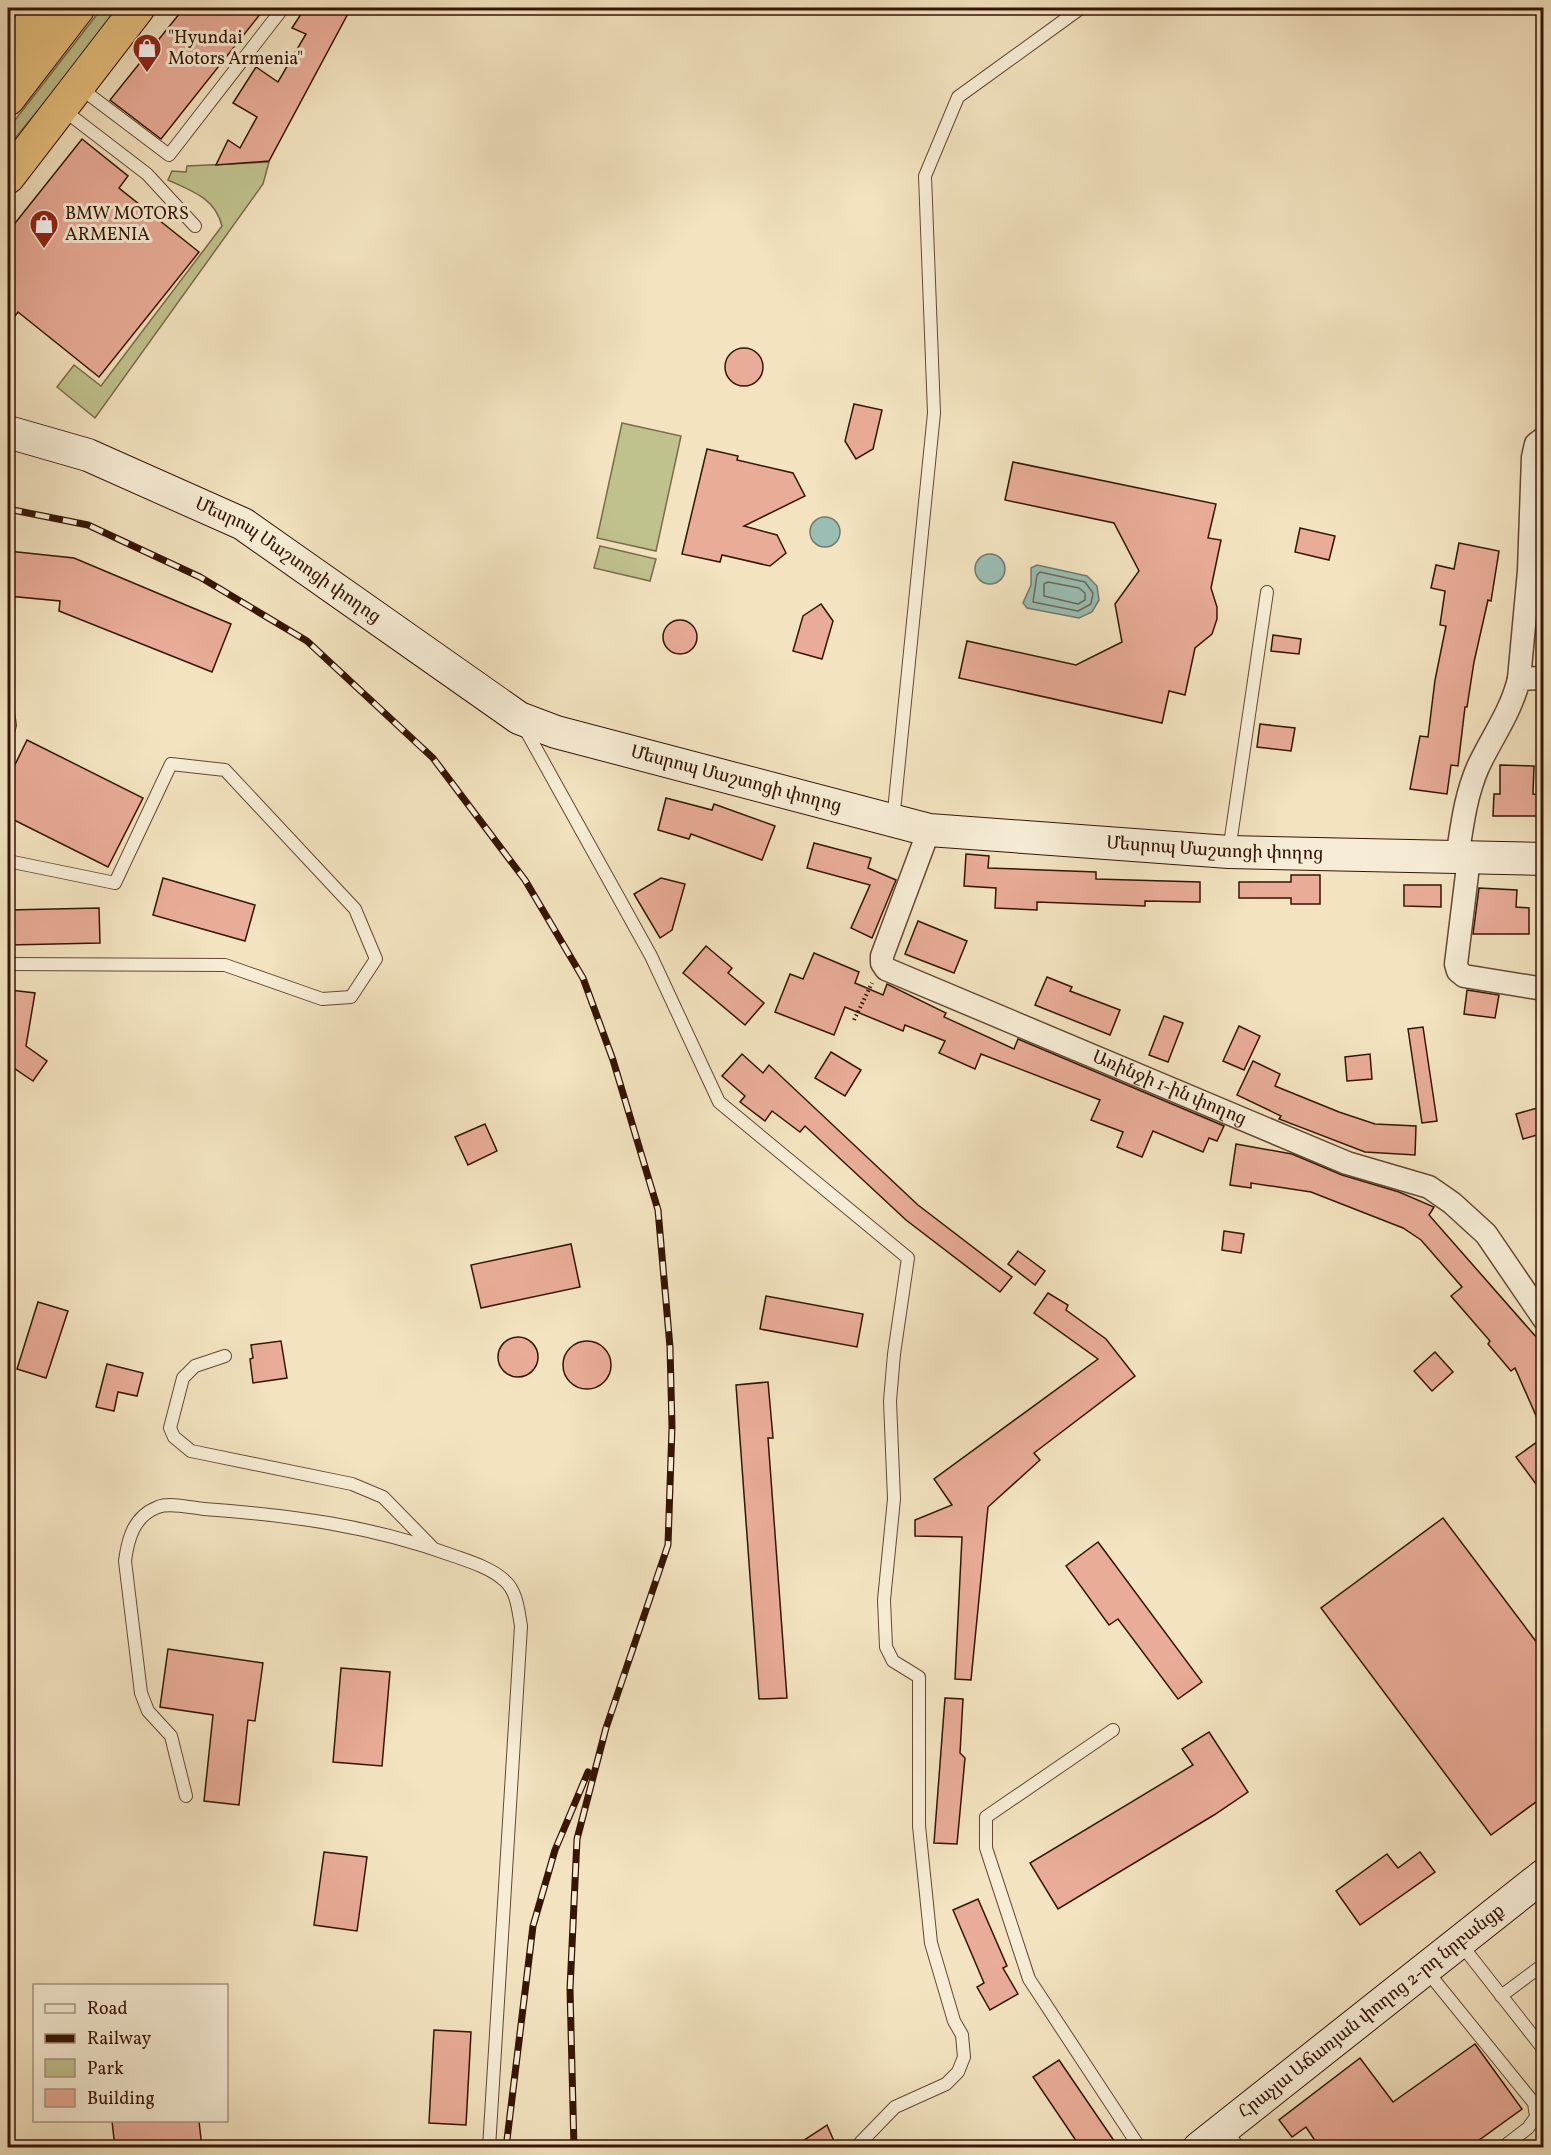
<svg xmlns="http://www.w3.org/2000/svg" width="1551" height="2155" viewBox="0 0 1551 2155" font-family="Vollkorn,'Noto Serif Armenian',serif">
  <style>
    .green { fill: #c0c28e; stroke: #7a6c48; stroke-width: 1.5 }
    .water { fill: #9bbeb4; stroke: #727a6d; stroke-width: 1.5 }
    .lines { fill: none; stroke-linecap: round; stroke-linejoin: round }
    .shore { stroke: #686a5c; stroke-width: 1.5 }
    .building { fill: #e9ac98; stroke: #351503; stroke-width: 1.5 }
    .lane-casing { stroke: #644832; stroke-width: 14 }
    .street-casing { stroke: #644832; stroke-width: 25 }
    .secondary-casing { stroke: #351503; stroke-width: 34 }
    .highway-casing { stroke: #351503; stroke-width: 35 }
    .path { stroke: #351503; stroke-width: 4; stroke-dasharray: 1.5 3; stroke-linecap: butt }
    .lane { stroke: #f7edd6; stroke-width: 12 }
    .street { stroke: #f7edd6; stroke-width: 22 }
    .secondary { stroke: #f7edd6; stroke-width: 32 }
    .highway { stroke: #eac280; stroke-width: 33 }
    .rail-casing { stroke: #351503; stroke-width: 7 }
    .rail { stroke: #f7edd6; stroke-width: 4.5; stroke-dasharray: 14; stroke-linecap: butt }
    .labels { text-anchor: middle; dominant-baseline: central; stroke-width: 6; stroke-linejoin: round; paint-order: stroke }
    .poi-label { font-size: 18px; fill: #351503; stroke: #f7edd6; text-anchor: start }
    .street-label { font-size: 18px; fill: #351503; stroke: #f7edd6 }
  </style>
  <rect width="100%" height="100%" fill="#f3e3c0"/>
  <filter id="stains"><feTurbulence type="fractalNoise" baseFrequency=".00333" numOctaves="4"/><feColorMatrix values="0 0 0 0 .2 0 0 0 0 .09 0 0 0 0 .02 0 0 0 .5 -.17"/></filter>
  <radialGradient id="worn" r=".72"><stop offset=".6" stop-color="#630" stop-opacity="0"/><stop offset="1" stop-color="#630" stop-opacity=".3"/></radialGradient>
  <g class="green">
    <polygon points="102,8 121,8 8,147 8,129"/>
    <path d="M269,162L263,184L95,418L57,387L74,365L101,386L222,226C215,198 192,191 168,180L172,171L186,172L187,166Z"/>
    <polygon points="622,423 681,436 656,551 597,538"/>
    <polygon points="600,546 656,559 650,581 594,568"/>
  </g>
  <g class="water">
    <circle cx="825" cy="532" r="15"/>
    <circle cx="990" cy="569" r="15"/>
    <polygon points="1037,565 1087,576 1097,586 1099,600 1092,612 1079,618 1027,608 1023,603 1031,585 1031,568"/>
  </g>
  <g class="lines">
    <g class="shore">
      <polygon points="1040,572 1085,582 1093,593 1091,604 1078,611 1033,602 1037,575"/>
      <polygon points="1048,582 1079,588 1085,593 1085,600 1078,604 1044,596 1044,584"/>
    </g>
  </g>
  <g class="building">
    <polygon points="184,8 265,8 161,139 110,100"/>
    <polygon points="305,8 351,8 269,161 216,165 228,140 240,148 257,117 233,103 256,67 278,82 306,34 292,28"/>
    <polygon points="82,139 128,176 119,188 199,252 99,377 18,312 8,325 8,232"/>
    <circle cx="744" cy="367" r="19"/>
    <polygon points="854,404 882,410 873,449 856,459 845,441"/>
    <polygon points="707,449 738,456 737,460 793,473 805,496 744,526 777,535 786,553 770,566 722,555 720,562 682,554"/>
    <polygon points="1013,462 1216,504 1208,538 1221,540 1211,588 1217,607 1217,619 1212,634 1195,648 1185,695 1169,691 1162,723 959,678 967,641 1076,665 1122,642 1115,604 1139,571 1114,523 1005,500"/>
    <polygon points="1300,528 1335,536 1329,560 1295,552"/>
    <polygon points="1459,543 1499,551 1491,601 1488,600 1474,662 1467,707 1465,707 1458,766 1451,765 1447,794 1410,789 1420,736 1428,737 1435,680 1446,626 1440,625 1445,591 1431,588 1436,565 1454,569"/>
    <polygon points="8,551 74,558 231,624 212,672 59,611 60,601 8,596"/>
    <polygon points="821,604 833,621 822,659 793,651 803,616"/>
    <circle cx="680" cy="637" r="17"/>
    <polygon points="1273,635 1301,639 1299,654 1271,651"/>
    <polygon points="1260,724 1295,728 1291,751 1257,747"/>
    <polygon points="27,740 143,798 108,867 8,817 8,779"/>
    <polygon points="1500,765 1534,766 1533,794 1544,795 1544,816 1493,816 1494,794 1500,794"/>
    <polygon points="666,798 712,810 714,804 775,826 762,860 691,834 689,839 658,830"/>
    <polygon points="814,843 871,858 868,868 896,880 872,938 851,928 870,885 807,868"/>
    <polygon points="966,854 989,856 988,868 1096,872 1096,879 1200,882 1200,902 1145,901 1145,906 1037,902 1037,910 995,908 996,888 964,886"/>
    <polygon points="1291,875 1320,875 1320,904 1291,904 1291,898 1239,898 1239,882 1291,882"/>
    <polygon points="163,878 255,905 245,941 153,915"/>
    <polygon points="661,878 685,884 672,930 660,938 634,894"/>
    <polygon points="1404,885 1441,885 1441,907 1404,906"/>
    <polygon points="1479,888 1517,890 1516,907 1529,908 1529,934 1473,934"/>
    <polygon points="99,908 100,943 8,945 8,910"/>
    <polygon points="918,921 967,941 954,973 905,954"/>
    <polygon points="706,946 732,968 728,973 764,1003 745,1025 683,973"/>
    <polygon points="814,953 859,972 855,983 883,995 887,984 946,1013 944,1017 1014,1049 1018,1039 1224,1126 1217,1141 1209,1138 1203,1152 1153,1131 1142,1157 1117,1147 1123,1132 1091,1120 1100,1100 981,1054 975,1069 939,1053 945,1041 905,1025 903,1031 845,1007 834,1035 775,1012 790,974 803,979"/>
    <polygon points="1047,977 1072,987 1070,991 1120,1010 1110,1035 1035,1005"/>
    <polygon points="10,990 35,993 26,1046 47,1061 33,1081 8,1064"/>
    <polygon points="1467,990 1499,995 1495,1018 1464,1014"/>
    <polygon points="1164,1016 1183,1023 1168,1062 1149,1055"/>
    <polygon points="1239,1026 1260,1036 1244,1070 1223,1061"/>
    <polygon points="1423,1027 1437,1121 1422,1123 1408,1029"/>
    <polygon points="831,1052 861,1070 845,1096 815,1078"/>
    <polygon points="742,1054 763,1073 769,1065 918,1205 1012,1277 1000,1292 906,1220 805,1126 800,1132 772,1111 765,1121 740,1102 745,1096 722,1076"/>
    <polygon points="1370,1054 1372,1079 1347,1081 1345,1057"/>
    <polygon points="1253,1061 1280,1074 1275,1086 1339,1112 1375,1124 1416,1126 1415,1155 1365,1152 1279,1119 1281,1116 1237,1095"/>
    <polygon points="1544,1106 1544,1133 1523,1139 1516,1114"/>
    <polygon points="485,1124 497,1151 468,1165 455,1137"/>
    <polygon points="1236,1144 1292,1154 1342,1175 1399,1192 1434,1207 1429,1215 1544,1346 1544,1434 1515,1368 1511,1371 1488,1344 1490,1341 1451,1296 1462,1287 1421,1240 1403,1228 1311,1192 1251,1183 1251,1188 1230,1185"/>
    <polygon points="1224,1231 1244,1234 1241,1253 1222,1250"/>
    <polygon points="571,1244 580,1287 481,1308 471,1265"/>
    <polygon points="1018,1251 1045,1271 1035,1285 1008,1264"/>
    <polygon points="1048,1293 1068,1305 1066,1310 1106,1339 1135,1376 1034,1453 1040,1460 988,1507 971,1680 955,1679 962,1537 915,1536 915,1520 952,1505 934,1479 1098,1359 1034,1313"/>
    <polygon points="766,1296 863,1314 857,1347 760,1329"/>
    <polygon points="38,1302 68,1311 46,1378 17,1369"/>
    <circle cx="518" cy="1357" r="20"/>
    <circle cx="587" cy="1365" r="24"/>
    <polygon points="281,1341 287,1378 253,1383 250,1359 253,1358 251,1345"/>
    <polygon points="1435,1352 1453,1372 1432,1391 1414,1371"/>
    <polygon points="107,1364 143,1373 137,1396 118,1392 114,1411 96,1407"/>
    <polygon points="768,1382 773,1438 768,1438 787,1698 759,1699 736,1385"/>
    <polygon points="1544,1437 1544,1495 1516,1457"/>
    <polygon points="1443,1518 1544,1652 1544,1796 1491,1835 1321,1608"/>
    <polygon points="1098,1542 1202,1682 1178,1699 1118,1619 1109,1625 1066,1566"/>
    <polygon points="168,1649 263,1663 255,1721 248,1720 239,1805 204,1801 213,1715 160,1707"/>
    <polygon points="341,1668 390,1672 382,1766 333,1762"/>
    <polygon points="945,1698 963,1699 960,1753 965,1758 957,1844 934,1843"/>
    <polygon points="1209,1732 1248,1792 1214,1815 1058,1909 1030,1863 1193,1765 1182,1749"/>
    <polygon points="324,1852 367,1857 357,1931 314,1925"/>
    <polygon points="1420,1852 1435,1872 1360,1925 1336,1891 1387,1854 1398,1868"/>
    <polygon points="978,1899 1007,1966 1003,1968 1018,1994 990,2010 977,1987 984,1983 953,1910"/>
    <polygon points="434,2030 471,2032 466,2125 429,2123"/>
    <polygon points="1475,2044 1522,2109 1468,2148 1320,2148 1306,2127 1292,2137 1279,2120 1360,2058 1393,2102"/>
    <polygon points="1059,2060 1119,2148 1081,2148 1033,2077"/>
    <polygon points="112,2121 199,2121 202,2148 115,2148"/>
    <polygon points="827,2125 837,2148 792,2148"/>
  </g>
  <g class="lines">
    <g class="lane-casing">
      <g id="lane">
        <polyline points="79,87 169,155 283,8"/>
        <polyline points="61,108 147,174 195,226"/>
        <polyline points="8,713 10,725 8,732"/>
        <polyline points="524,727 651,956 719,1102 908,1258 894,1354 890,1401 894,1499 884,1600 886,1647 893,1661 919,1677 919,1826 931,1943 954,2021 962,2035 964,2057 958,2072 946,2084 895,2107 860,2143 860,2148"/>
        <polyline points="893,821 934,413 925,176 958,97 1081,8"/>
        <polyline points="1229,851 1267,592"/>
        <polyline points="8,861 115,883 171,764 225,770 355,909 376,959 351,997 322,999 225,965 8,964"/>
        <polyline points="225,1356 195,1366 183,1378 170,1428 174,1437 191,1451 352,1484 383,1497 432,1547"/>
        <polyline points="1113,1730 986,1817 986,1848 1029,1979 1140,2148"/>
        <path d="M186,1796L171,1736L148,1711L141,1693L125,1561C128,1538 134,1516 158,1507C170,1502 192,1508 204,1509C290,1515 373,1526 454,1556C471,1562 491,1568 504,1580C517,1591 518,1609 521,1626L489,2148"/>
        <polyline points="1460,1943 1544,2050"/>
        <polyline points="1426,1970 1534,2103 1536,2117 1528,2128 1502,2148"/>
        <polyline points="1501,1996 1544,1964"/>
        <polyline points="1225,2129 1239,2148"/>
      </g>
    </g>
    <g class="street-casing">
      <g id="street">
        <polyline points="1519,679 1529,571 1533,457 1536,444 1544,438"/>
        <path id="s1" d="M929,830L882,956V963L886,969L1347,1163L1429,1187L1452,1203L1486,1234L1544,1319"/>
        <path d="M1457,858C1462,827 1465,797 1478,767C1492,737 1511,712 1519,679L1544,678"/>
        <polyline points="1469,858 1456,964 1458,971 1464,976 1544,989"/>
      </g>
    </g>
    <g class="secondary-casing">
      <g id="secondary">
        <path id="s2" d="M8,432L88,455L243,524L519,718L556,732L929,830L1229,852L1544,859"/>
        <path id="s3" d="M1199,2148L1544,1875"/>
      </g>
    </g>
    <g class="highway-casing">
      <g id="highway">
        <polyline points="8,53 43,8"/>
        <polyline points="8,99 78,8"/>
        <polyline points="8,177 138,8"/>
      </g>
    </g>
    <polyline class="path" points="854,1020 872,983"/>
    <use href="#lane" class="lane"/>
    <use href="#street" class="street"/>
    <use href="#secondary" class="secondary"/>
    <use href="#highway" class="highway"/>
    <g class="rail-casing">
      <g id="rail">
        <polyline points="8,509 88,525 200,577 307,641 433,758 525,880 583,978 613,1060 658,1210 670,1347 672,1427 668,1545 606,1728 577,1839 570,1989 574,2148"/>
        <polyline points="506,2148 533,1926 555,1850 588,1772"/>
      </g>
    </g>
    <use href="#rail" class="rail"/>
  </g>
  <defs>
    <g id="shop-pin" transform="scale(1.5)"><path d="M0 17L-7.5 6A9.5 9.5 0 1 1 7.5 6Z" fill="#8f2418" stroke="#f7edd6"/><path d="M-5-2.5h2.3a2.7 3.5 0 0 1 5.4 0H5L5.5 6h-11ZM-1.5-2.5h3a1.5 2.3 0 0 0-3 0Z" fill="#fff"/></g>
  </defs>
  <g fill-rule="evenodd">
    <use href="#shop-pin" x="147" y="48"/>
    <use href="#shop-pin" x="44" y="224"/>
  </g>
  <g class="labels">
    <g class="poi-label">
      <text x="168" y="38">"Hyundai<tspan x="168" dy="21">Motors Armenia"</tspan></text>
      <text x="65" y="214">BMW MOTORS<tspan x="65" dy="21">ARMENIA</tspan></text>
    </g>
    <g class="street-label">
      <text stroke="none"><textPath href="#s2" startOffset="310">Մեսրոպ Մաշտոցի փողոց</textPath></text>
      <text stroke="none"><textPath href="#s2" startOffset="816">Մեսրոպ Մաշտոցի փողոց</textPath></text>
      <text stroke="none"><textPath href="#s2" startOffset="1302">Մեսրոպ Մաշտոցի փողոց</textPath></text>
      <text stroke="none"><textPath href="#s1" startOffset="456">Առինջի 1-ին փողոց</textPath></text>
      <text stroke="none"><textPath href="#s3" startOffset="220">Հրաչյա Աճառյան փողոց 2-րդ նրբանցք</textPath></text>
    </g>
  </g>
  <rect width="1551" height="2155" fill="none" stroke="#f3e3c0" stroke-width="30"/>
  <rect x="9" y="9" width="1533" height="2137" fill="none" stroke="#351503" stroke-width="3"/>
  <rect x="15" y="15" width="1521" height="2125" fill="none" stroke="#351503" stroke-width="1.5"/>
  <rect x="33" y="1984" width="195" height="138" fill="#f7edd6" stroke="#a99782" stroke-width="1.5"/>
  <rect x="45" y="2004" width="30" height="9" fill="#f7edd6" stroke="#a99782" stroke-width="1.5"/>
  <text x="87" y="2014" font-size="18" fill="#351503">Road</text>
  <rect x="45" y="2034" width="30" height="9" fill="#351503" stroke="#a99782" stroke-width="1.5"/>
  <text x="87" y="2044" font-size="18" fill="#351503">Railway</text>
  <rect x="45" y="2059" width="30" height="18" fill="#c0c28e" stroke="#a99782" stroke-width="1.5"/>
  <text x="87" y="2074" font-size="18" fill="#351503">Park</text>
  <rect x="45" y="2089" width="30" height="18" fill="#e9ac98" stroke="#a99782" stroke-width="1.5"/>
  <text x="87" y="2104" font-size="18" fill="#351503">Building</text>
  <rect width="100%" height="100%" filter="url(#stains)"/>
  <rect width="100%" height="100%" fill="url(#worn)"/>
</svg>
